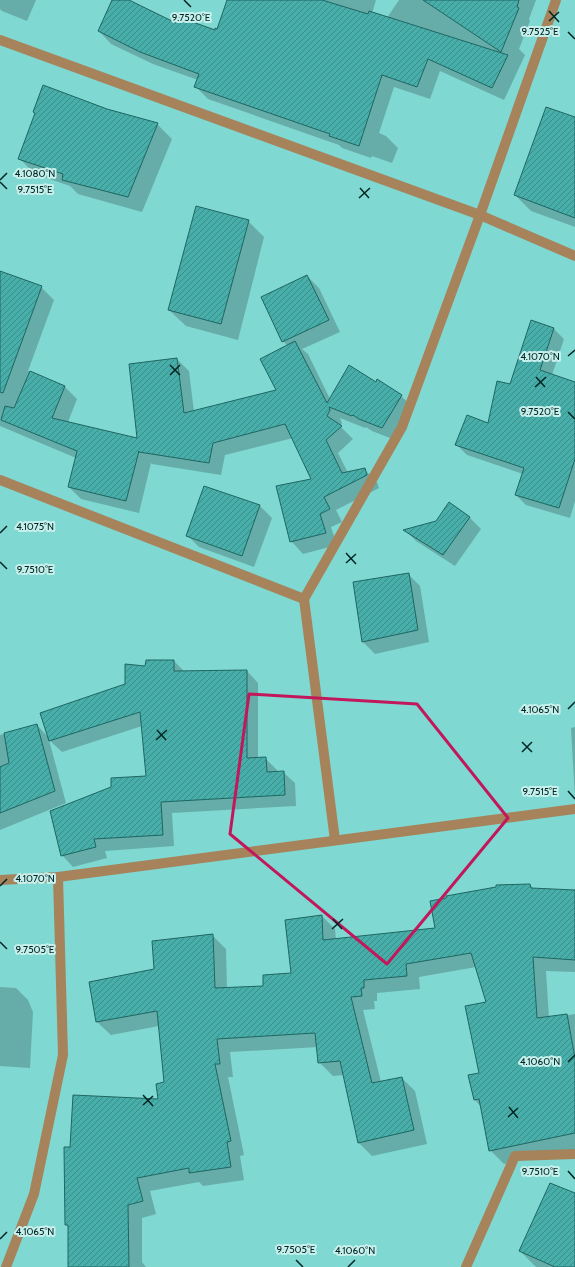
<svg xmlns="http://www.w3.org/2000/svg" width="575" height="1267" viewBox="0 0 575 1267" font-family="Cabin,sans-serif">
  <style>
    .shadow { fill: #0003 }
    .building { fill: url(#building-hatch); stroke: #1f6662 }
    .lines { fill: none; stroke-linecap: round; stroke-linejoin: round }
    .minor { stroke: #a6835a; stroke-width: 10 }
    .marked { fill: none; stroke: #c2185b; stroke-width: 3; stroke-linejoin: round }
    .ticks { fill: none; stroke: #002523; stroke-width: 1.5 }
    .ticks-label { font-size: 10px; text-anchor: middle; fill: #002523; stroke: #c7f0ed; stroke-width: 4; stroke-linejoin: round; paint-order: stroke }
  </style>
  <defs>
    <pattern id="building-hatch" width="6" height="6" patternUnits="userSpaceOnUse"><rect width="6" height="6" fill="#48aea9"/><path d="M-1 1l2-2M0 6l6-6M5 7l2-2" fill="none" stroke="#3a8d89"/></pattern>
  </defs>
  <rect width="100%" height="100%" fill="#80d8d2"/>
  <g class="shadow">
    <polygon points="0,0 36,0 27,21 2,11 0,9"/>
    <polygon points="113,0 126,0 177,24 215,31 217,30 228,0 376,0 358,61 399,0 536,0 529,19 530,21 519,49 525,55 504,100 440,71 430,99 394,87 379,133 386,136 398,148 392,163 372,156 371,158 342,148 339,145 208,99 195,86 198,80 153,64 111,44 99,31"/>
    <polygon points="106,109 157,124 172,139 142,212 78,194 70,186 35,174 20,159"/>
    <polygon points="575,118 575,227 531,211 515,195"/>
    <polygon points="248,221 264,237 238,340 186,326 169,310"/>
    <polygon points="0,272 41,287 54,300 28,371 65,387 77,399 68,422 138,439 177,359 189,371 194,412 277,390 288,346 283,341 307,276 319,288 340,332 302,349 308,354 330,399 376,383 401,396 414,408 395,440 372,431 366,427 365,428 340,418 342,423 340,426 353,439 338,453 348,473 364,469 377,482 379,488 336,510 342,522 331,527 337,545 303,554 291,541 313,479 293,438 225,455 221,475 152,464 151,463 139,513 81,499 69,487 76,458 0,426"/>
    <polygon points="532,321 554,329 564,339 552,375 575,383 575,501 570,518 526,505 516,495 523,474 467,455 456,444 489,425 510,385"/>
    <polygon points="204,487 260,506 272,518 254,567 199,547 187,535"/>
    <polygon points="469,517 481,529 455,566 416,541 405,530"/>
    <polygon points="408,574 420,586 429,642 375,654 363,642 354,583"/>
    <polygon points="147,661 174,661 185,672 247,671 258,683 258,759 265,758 277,770 277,772 283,772 295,783 296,806 172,813 174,846 105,851 107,858 73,867 62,855 147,777 142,726 62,752 49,740 66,803 0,830 0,735 37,725 49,738 126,685 146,667"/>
    <polygon points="575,727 575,798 571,728"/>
    <polygon points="530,885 535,890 575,891 575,972 546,971 549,1018 575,1014 575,1155 570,1150 504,1164 490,1150 481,1107 475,1100 480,1074 487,1003 476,967 419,977 420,989 377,993 377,1001 374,1001 375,1009 363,1010 381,1082 402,1078 415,1091 427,1144 372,1156 358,1142 344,1075 333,1076 319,1062 318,1047 230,1052 233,1077 228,1077 244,1155 240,1156 244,1180 203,1186 199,1182 150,1191 156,1214 142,1218 142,1262 146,1267 69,1267 69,1228 66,1224 71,1148 160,1100 165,1083 159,1026 111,1035 97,1022 90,983 155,970 212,935 226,949 227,988 264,987 292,974 322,916 335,929 336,940 436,929"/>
    <polygon points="0,987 16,988 28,1000 33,1012 30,1068 0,1066"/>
    <polygon points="575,1195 575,1267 536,1267 520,1251"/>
  </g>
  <g class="building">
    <polygon points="112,0 129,0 176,23 179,17 215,30 215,28 217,29 227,0 322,0 368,14 369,11 508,55 492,88 428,59 417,87 382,75 359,146 329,136 330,134 194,87 199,74 140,52 98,31"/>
    <polygon points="423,0 519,0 517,7 519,8 501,52"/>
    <polygon points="43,85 107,109 158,123 128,197 62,180 63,174 18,159 35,113 33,112"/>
    <polygon points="546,107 575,117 575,218 514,195"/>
    <polygon points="196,206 249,220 221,324 168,310"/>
    <polygon points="0,271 42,286 3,393 0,392"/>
    <polygon points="307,275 329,320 282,342 261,297"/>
    <polygon points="531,320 554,328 540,370 575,382 575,459 559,508 515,495 524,468 455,445 467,415 488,423 497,381 510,384"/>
    <polygon points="295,341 327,403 349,365 376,382 377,379 402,395 382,428 359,419 353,415 352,416 329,407 330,410 327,416 342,426 326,440 342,473 365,468 367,475 324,497 330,509 320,514 326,533 290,542 276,486 311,479 285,424 213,443 209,463 139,452 139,451 126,501 68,487 77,451 1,420 5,406 14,408 30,371 65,386 52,418 137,438 129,364 177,358 184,413 276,390 260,359"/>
    <polygon points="204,486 260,505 242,556 186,536"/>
    <polygon points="449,502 470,517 443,555 403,530 436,521"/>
    <polygon points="409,573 418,630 362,642 353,582"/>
    <polygon points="146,660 174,660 174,671 247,670 247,758 266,757 267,772 284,771 285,795 161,802 163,835 94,839 96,847 61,856 50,811 111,787 111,778 146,776 140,712 49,741 40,713 125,684 125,664 145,666"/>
    <polygon points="37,724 55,791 0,813 0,767 9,763 4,733"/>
    <polygon points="530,884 531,888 575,890 575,960 533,957 537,1018 567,1014 575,1058 575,1133 489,1151 479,1099 474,1100 468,1075 479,1073 465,1006 486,1002 471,953 406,964 407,976 364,980 364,988 361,988 362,996 351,997 372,1083 402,1077 414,1130 358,1143 340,1061 318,1063 315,1033 217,1039 220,1064 215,1064 231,1141 227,1142 231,1167 189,1173 189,1168 137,1178 143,1201 128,1205 129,1267 68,1267 68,1225 65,1225 64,1147 70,1147 73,1095 158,1099 156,1084 164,1082 157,1011 96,1022 89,982 154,969 152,941 213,934 215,988 263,986 263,975 291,973 285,920 322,915 323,940 435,928 430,901 446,898 446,896 496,887 496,885"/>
    <polygon points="550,1183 575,1193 575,1267 555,1267 519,1251"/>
  </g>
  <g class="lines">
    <g class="minor">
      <polyline points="0,40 480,215 575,256"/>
      <polyline points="0,480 304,599"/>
      <polyline points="335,840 304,599 402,427 480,215 556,0"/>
      <polyline points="0,880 58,877 575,809"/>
      <polyline points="6,1267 34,1194 63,1055 58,877"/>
      <polyline points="466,1267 515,1156 575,1154"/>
    </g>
  </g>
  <path class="marked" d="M249,694L417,704L508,818L387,964L230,834Z"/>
  <path class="ticks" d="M184,0L191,7M549,11L559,22M549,21L559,12M568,32L575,39M0,180L7,173M0,182L7,189M360,188L369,198M359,198L370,188M568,356L575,350M170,365L180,375M170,375L180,365M536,377L545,387M535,387L546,377M568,412L575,419M0,533L7,526M346,553L356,564M0,562L7,569M346,563L356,554M568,709L575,702M157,730L166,740M156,740L167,730M522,742L532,752M522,752L532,742M568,791L575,799M0,886L7,879M333,919L342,929M332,929L343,919M0,942L7,949M568,1062L575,1055M143,1095L153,1106M143,1105L153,1096M509,1107L518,1118M508,1117L518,1108M568,1171L575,1179M0,1239L7,1232M296,1260L303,1267M348,1267L355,1260"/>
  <g class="ticks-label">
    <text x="191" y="21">9.7520°E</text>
    <text x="540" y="35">9.7525°E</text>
    <text x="35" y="177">4.1080°N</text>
    <text x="35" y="193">9.7515°E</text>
    <text x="540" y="360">4.1070°N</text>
    <text x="540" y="415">9.7520°E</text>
    <text x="35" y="530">4.1075°N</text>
    <text x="35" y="573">9.7510°E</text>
    <text x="540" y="713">4.1065°N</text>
    <text x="540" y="795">9.7515°E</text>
    <text x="35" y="882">4.1070°N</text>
    <text x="35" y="953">9.7505°E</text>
    <text x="540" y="1065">4.1060°N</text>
    <text x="540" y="1175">9.7510°E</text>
    <text x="35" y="1235">4.1065°N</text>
    <text x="296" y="1253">9.7505°E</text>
    <text x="355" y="1254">4.1060°N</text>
  </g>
</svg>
